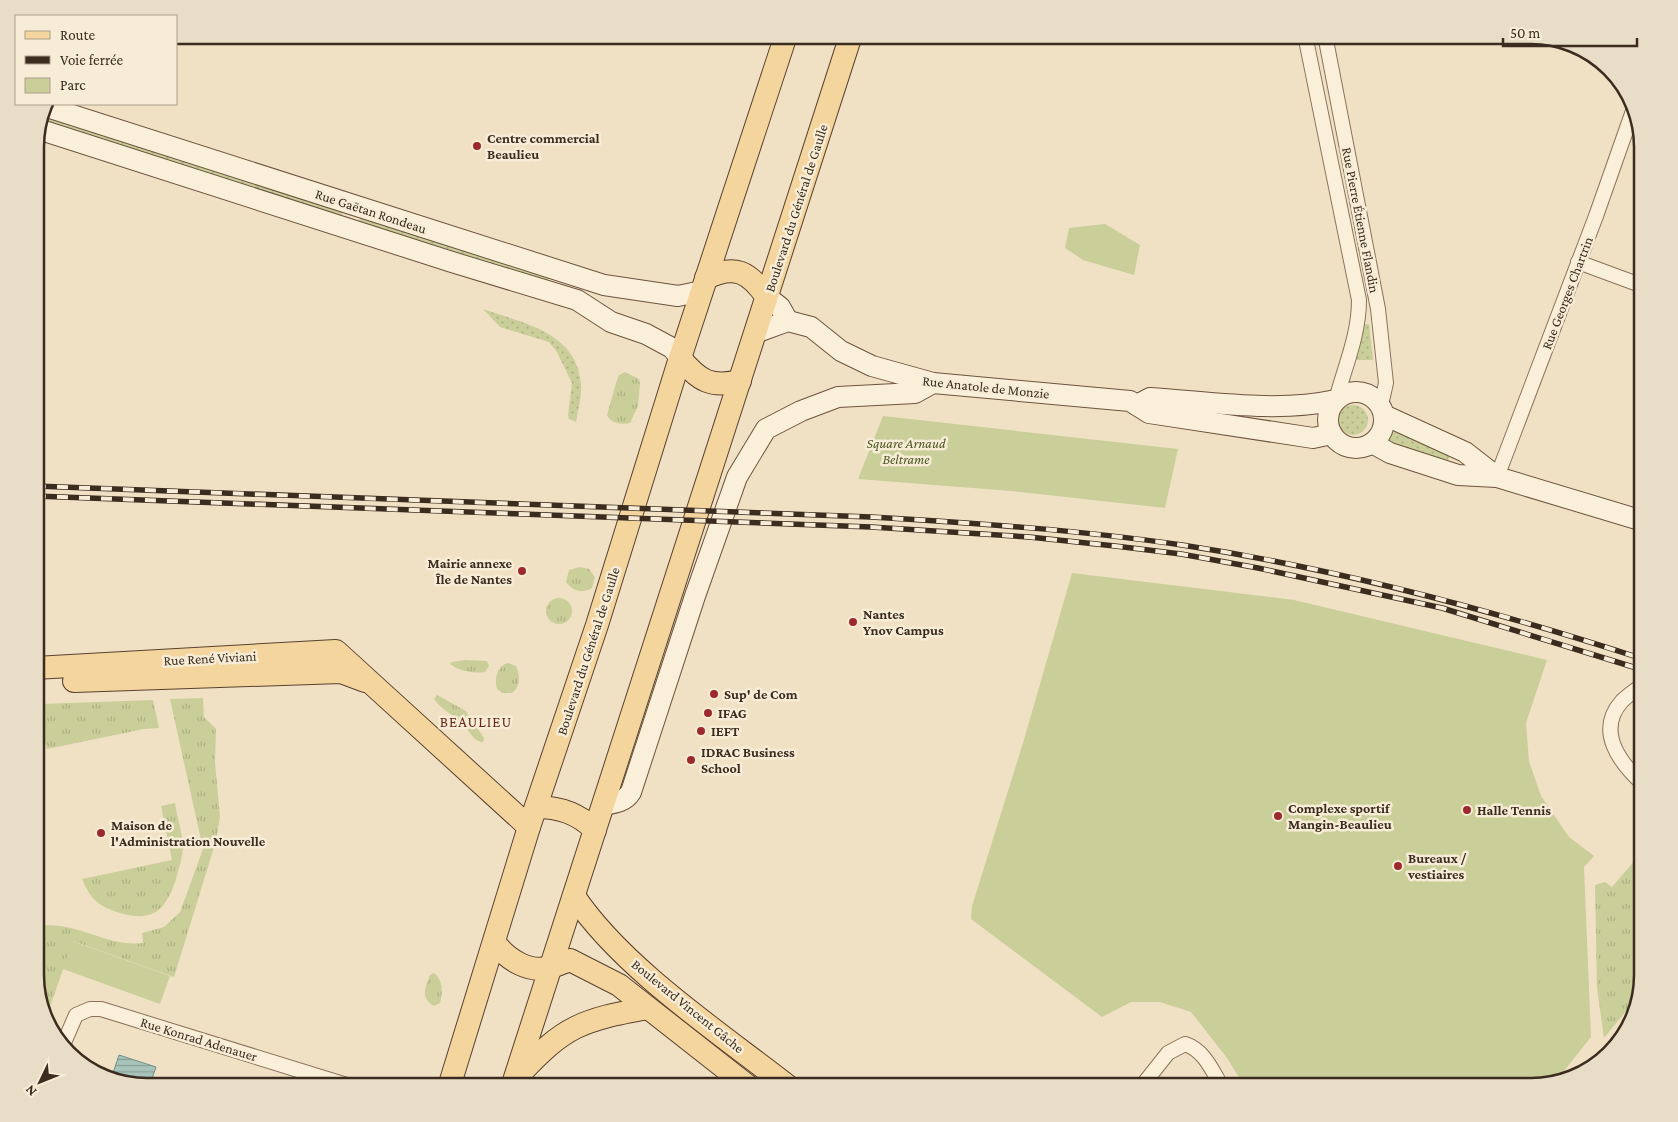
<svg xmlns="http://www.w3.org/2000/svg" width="1678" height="1122" viewBox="0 0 1678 1122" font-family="'Crimson Pro',serif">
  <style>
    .grass { fill: url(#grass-tufts) }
    .park { fill: #cace99 }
    .garden { fill: url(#garden-dots) }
    .water { fill: url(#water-rules); stroke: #6d9287 }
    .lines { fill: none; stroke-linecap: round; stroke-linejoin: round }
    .street-casing { stroke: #8b735b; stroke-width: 16 }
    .secondary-casing { stroke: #6d543e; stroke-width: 22 }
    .primary-casing { stroke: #59412f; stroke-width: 24 }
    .street { stroke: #faefd9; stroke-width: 14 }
    .secondary { stroke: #faefd9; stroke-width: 20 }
    .primary { stroke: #f3d59d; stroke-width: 22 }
    .rail-casing { stroke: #3b2c1f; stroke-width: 5.5 }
    .rail { stroke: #f7ecd5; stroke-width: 4; stroke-dasharray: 11; stroke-linecap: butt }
    .poi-dot { fill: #9c292e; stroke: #f7ecd5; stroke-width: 2 }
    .labels { text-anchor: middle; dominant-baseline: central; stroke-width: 5; stroke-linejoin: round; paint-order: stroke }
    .poi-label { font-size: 14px; font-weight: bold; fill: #3b2c1f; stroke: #f7ecd5; text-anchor: start }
    .street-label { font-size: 14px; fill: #3b2c1f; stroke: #f7ecd5 }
    .park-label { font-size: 14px; font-style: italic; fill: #4d5825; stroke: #f7ecd5 }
    .neighbourhood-label { font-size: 15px; letter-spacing: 1px; fill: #692a1d; stroke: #f7ecd5 }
    .rim { fill: none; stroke: #3b2c1f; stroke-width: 2.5 }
  </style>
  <defs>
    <pattern id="grass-tufts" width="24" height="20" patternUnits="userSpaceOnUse" patternTransform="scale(1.25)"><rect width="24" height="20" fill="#cace99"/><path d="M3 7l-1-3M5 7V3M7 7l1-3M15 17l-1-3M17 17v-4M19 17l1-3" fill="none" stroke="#aeb183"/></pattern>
    <pattern id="garden-dots" width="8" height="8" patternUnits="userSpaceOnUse" patternTransform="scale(1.25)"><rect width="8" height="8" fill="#cace99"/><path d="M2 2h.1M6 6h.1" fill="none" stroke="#aeb183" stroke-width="1.8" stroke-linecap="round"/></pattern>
    <pattern id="water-rules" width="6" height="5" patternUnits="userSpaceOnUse" patternTransform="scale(1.25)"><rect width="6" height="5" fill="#a7c3ba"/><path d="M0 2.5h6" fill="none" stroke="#899f97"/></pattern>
  </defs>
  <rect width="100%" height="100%" fill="#f0e1c5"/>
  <g class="grass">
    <path d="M625,372L639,379L640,384L638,406L630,423C621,425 611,423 607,415L617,380L619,375Z"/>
    <path d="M580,567L589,569L595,577L592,588C582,594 573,591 566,582L569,570Z"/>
    <circle cx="559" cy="611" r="13"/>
    <path d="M465,660L487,661L489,666L485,672C475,674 459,671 450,664L452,662Z"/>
    <path d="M508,663L516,666C520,675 521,686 512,693H503L497,689C494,679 497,666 508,663Z"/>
    <path d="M437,695L466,711L484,738L483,742C475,743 469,731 464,725C455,715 441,710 434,699Z"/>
    <path d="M203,698L204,717L216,729L215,762L220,817L216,841L174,977L73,941L46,1018L35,982V927C73,918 106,948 143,943L142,933L164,927L180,912L203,849L170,699Z"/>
    <polygon points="153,700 159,728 144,729 47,749 45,743 35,745 35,724 41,704"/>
    <path d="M175,803C177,817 182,831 183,845C183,857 179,867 176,879C166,909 154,923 120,913C98,906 91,900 82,879L172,860L161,806Z"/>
    <polygon points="1643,851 1643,975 1636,999 1604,1038 1597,988 1595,885 1605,882 1612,887"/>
    <path d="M434,973C443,980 443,992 440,1003L434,1006C420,998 425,988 430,975Z"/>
    <polygon points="1632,1013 1624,1037 1609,1051 1606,1044"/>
  </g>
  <g class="park">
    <polygon points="1105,224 1140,245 1134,275 1083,260 1065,248 1069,228"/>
    <polygon points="883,416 1178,449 1165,508 1011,491 858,479"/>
    <polygon points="1072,573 1294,600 1547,660 1526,723 1529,761 1541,796 1569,837 1594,856 1584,867 1591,1037 1556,1081 1531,1087 1245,1087 1227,1058 1191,1012 1160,1002 1131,1002 1102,1017 971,919 972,906 1023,743"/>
    <polygon points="72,941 170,976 160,1004 63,969"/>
  </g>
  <g class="garden">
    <polygon points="42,114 343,211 341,216 41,119"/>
    <polygon points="361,216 548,277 548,281 359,221"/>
    <path d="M483,309C523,323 577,332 581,384C582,396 578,410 576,422L569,419L568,415L572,383L557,352L549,342L500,327Z"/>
    <polygon points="1360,324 1369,324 1373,360 1351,360"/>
    <circle cx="1353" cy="420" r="15"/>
    <polygon points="1395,431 1399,431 1450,454 1447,464 1390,445 1389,437"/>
  </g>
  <polygon class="water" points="119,1055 156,1067 149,1087 112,1076"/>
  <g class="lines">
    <g class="street-casing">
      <g id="street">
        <path d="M1305,35L1359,300C1359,335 1345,366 1336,400"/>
        <polyline points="1325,35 1378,309 1386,383 1381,405"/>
        <polyline points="1578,262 1643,286"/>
        <polyline points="1497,477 1596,216 1634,108"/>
        <path d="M1643,684C1636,690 1628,695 1622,701C1595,731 1620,763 1643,784"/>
        <polyline points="63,1045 76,1015 90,1009 101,1009 353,1087"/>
        <path d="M1141,1087L1168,1053L1185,1044C1204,1050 1212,1070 1222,1087"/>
      </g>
    </g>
    <g class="secondary-casing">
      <g id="secondary">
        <polyline points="44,106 604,285 678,296 702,291"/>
        <polyline points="38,129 452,262 577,300 611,322 646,334 672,348 680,358"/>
        <polyline points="766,296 780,307 788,321"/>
        <polyline points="755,333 788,321 811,327 841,351 872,366 933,383 1130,401 1149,413 1313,438 1332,434"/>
        <circle cx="1356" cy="420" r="28"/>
        <path d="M1137,405L1150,398C1211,402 1277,413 1336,400"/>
        <polyline points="1384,415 1465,452 1497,477"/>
        <polyline points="1372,443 1390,453 1458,475 1497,477 1643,521"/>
        <path d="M603,805C614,803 625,802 631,792L695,596L737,477L766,429L801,411L838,397L915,393L933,383"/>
      </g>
    </g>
    <g class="primary-casing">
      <g id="primary">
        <path d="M706,278C735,264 749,272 766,296"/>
        <path d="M680,358C699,381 711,388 740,381"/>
        <polyline points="35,668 336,651 529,827"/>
        <polyline points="74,681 341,672 365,681"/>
        <path d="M536,807C559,807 578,813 595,830"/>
        <path d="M574,896C622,968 720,1033 789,1087"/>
        <path d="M495,943C507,959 529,974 551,967C558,965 564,962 570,960L619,985L749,1087"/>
        <path d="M518,1076C565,1025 582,1020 648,1008"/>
        <polyline points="449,1087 529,827 597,625 680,358 786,35"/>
        <polyline points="512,1087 851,35"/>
      </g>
    </g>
    <use href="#street" class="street"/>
    <use href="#secondary" class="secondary"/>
    <use href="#primary" class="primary"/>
    <g class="rail-casing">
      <g id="rail">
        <path d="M35,486L871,517C975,523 1079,530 1182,545C1339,569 1492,610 1643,659"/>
        <polyline points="35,496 871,527 1029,537 1115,546 1181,554 1258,568 1442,608 1643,670"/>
      </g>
    </g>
    <use href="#rail" class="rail"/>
  </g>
  <g class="poi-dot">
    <circle cx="477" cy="146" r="5"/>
    <circle cx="522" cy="571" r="5"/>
    <circle cx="853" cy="622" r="5"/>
    <circle cx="714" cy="694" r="5"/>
    <circle cx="708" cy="713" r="5"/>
    <circle cx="701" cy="731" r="5"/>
    <circle cx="691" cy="760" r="5"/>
    <circle cx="1467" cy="810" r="5"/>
    <circle cx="1278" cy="816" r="5"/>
    <circle cx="101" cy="833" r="5"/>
    <circle cx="1398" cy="866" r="5"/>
  </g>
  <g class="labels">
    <g class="poi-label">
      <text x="487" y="138">Centre commercial<tspan x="487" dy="16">Beaulieu</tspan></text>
      <text x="512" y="563" text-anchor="end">Mairie annexe<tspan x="512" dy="16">Île de Nantes</tspan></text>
      <text x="863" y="614">Nantes<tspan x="863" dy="16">Ynov Campus</tspan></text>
      <text x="724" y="694">Sup' de Com</text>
      <text x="718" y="713">IFAG</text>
      <text x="711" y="731">IEFT</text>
      <text x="701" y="752">IDRAC Business<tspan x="701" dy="16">School</tspan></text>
      <text x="1288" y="808">Complexe sportif<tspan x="1288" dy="16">Mangin-Beaulieu</tspan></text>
      <text x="1477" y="810">Halle Tennis</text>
      <text x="111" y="825">Maison de<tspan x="111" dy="16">l'Administration Nouvelle</tspan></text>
      <text x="1408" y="858">Bureaux /<tspan x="1408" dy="16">vestiaires</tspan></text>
    </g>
    <g class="street-label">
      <text transform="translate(796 208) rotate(-72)">Boulevard du Général de Gaulle</text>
      <text transform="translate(371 211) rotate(18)">Rue Gaëtan Rondeau</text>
      <text transform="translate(1361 220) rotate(79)">Rue Pierre Étienne Flandin</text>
      <text transform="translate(1567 293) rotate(-69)">Rue Georges Chartrin</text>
      <text transform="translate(986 387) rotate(6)">Rue Anatole de Monzie</text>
      <text transform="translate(588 651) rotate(-72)">Boulevard du Général de Gaulle</text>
      <text transform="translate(210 658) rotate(-3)">Rue René Viviani</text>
      <text transform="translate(688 1006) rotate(39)">Boulevard Vincent Gâche</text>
      <text transform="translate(199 1039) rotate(17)">Rue Konrad Adenauer</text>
    </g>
    <g class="park-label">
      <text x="906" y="443">Square Arnaud<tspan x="906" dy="16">Beltrame</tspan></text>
    </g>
    <g class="neighbourhood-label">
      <text x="476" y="722">BEAULIEU</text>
    </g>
  </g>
  <path d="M0 0H1678V1122H0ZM147 44H1531A103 103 0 0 1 1634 147V975A103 103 0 0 1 1531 1078H147A103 103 0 0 1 44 975V147A103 103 0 0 1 147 44Z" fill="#e8ddc6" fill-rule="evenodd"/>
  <path class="rim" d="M147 44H1531A103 103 0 0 1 1634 147V975A103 103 0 0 1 1531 1078H147A103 103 0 0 1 44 975V147A103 103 0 0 1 147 44Z"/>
  <rect x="15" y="15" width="162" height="90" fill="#f7ecd5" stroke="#ac9f8c"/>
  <rect x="25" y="31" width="25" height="8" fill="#f3d59d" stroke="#ac9f8c"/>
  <text x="60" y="40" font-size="15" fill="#3b2c1f">Route</text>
  <rect x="25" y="56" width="25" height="8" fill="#3b2c1f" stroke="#ac9f8c"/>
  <text x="60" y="65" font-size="15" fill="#3b2c1f">Voie ferrée</text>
  <rect x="25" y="78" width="25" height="15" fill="#cace99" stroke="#ac9f8c"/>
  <text x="60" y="90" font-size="15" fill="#3b2c1f">Parc</text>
  <g transform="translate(40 1082) rotate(227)" stroke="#f7ecd5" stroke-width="4" paint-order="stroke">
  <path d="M0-4L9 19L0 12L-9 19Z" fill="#3b2c1f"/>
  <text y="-8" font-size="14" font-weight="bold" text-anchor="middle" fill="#3b2c1f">N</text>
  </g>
  <path d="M1503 38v8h134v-8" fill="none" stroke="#3b2c1f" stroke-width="2.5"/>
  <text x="1510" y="38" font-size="15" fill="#3b2c1f" stroke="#f7ecd5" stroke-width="4" paint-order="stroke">50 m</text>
</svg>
